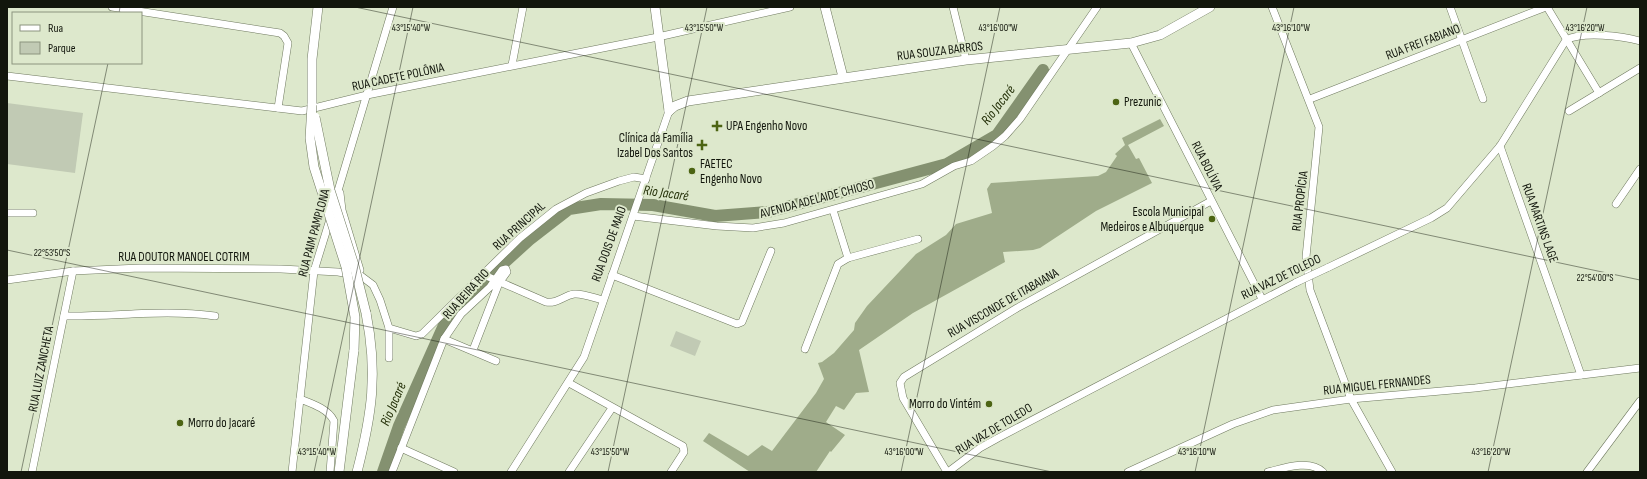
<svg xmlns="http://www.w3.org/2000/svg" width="1647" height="479" viewBox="0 0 1647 479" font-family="'Sofia Sans Condensed',sans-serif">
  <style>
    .green { fill: #c1cab4 }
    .forest { fill: #9fac8a }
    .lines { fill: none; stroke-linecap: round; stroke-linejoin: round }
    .river { stroke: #849170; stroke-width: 12 }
    .minor-casing { stroke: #6f795f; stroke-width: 8 }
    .major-casing { stroke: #6f795f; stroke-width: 10 }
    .minor { stroke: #fff; stroke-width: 7 }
    .major { stroke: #fff; stroke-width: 9 }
    .minor-bridge-casing { stroke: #6f795f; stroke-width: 8; stroke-linecap: butt }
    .major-bridge-casing { stroke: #6f795f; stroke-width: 10; stroke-linecap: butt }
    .minor-bridge { stroke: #fff; stroke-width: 7 }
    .major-bridge { stroke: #fff; stroke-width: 9 }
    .ticks { fill: none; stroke: #12160c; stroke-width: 1; stroke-opacity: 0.45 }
    .poi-dot { fill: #4c6413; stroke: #dde8cc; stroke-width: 1.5 }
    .labels { text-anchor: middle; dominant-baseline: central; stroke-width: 4; stroke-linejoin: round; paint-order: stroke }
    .street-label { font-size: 13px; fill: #12160c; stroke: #dde8cc }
    .poi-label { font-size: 13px; fill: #12160c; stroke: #dde8cc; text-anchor: start }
    .water-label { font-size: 14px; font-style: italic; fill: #26320a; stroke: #dde8cc }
    .ticks-label { font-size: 10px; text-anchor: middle; fill: #12160c; stroke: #dde8cc; stroke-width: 4; stroke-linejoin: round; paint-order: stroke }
  </style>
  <rect width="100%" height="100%" fill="#dde8cc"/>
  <g class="green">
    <polygon points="7,103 83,113 75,173 7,164"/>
    <polygon points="676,331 701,341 695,356 670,346"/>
  </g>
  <polygon class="forest" points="1160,119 1164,126 1128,145 1136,159 1139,158 1152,183 1096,211 1040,248 1033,250 1003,252 1005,262 913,313 859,350 869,392 856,393 844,410 836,406 826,422 845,435 831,452 830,451 816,472 750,472 703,441 709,433 748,456 762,445 772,451 816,393 824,379 818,363 822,362 834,353 854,330 855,323 867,306 916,254 946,235 956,224 992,213 987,189 991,183 1098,176 1106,172 1117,156 1115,154 1125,145 1122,138"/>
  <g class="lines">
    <polyline class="river" points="383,472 399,426 445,323 471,293 529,240 569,209 601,204 653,205 715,216 768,212 947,164 997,135 1043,70"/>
    <g class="minor-casing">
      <g id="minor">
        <polyline points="112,7 280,33 284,36 288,43 278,108"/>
        <polyline points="953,7 966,60"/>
        <polyline points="1272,7 1319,127 1306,257 1310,290 1351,399 1392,472"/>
        <polyline points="1450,7 1483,99"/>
        <polyline points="1547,7 1599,93"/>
        <polyline points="1131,43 1262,299"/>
        <polyline points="512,65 523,7"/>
        <polyline points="7,76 302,111 367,95 658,37 790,7"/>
        <polyline points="1310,99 1546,7"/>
        <polyline points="1569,111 1640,68"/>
        <polyline points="1500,146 1581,375"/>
        <polyline points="340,193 342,210 360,270"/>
        <polyline points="334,204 393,7"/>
        <polyline points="1616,204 1640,169"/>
        <polyline points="833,210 848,258"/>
        <polyline points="7,213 33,213"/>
        <polyline points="633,216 717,226 753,228 784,223 922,184 954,166 971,161 993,146 1005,136 1020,119 1097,7"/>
        <path d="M1327,268L1431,218L1447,208L1500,146L1566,40C1583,31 1622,36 1640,41"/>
        <path d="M484,275L546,302C557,304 563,296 574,294C583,293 594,298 603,300"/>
        <polyline points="612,275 737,324 742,322 771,251"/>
        <polyline points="7,280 73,271 140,268 281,269 338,272 361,276 373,285 380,300 389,328 389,358"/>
        <path d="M64,316C116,317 162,309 215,316"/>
        <polyline points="389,328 416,336 422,334 520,238 556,209 586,193 619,181 634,177 646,179"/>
        <polyline points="444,339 496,361"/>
        <polyline points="805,349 838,264 848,258 918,239"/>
        <polyline points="569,383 683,446 684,452 671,472"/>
        <path d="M300,399C313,404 328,409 334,421L330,472"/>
        <polyline points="401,448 454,472"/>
        <polyline points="32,472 73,271"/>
        <polyline points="292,472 314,271 331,216"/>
        <polyline points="392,472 444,339 461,314 490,287 502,270 506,269 507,272 499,283 473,350"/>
        <polyline points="511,472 584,357 669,111"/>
        <polyline points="569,472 612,408"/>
        <polyline points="947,472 903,398 900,383 904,377 1017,308 1211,201"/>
        <polyline points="948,472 980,448 998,438 1297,282"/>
        <polyline points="1128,472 1233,424 1273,410 1351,399 1475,388 1640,368"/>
        <path d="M1268,472C1284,468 1310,459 1323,472"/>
        <polyline points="1587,472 1640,401"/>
      </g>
    </g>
    <g class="major-casing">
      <g id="major">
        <polyline points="655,7 669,111"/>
        <polyline points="825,7 843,77"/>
        <polyline points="312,105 312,59 318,7"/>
        <polyline points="669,111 675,106 688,101 966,60 1131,43 1160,35 1210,7"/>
        <polyline points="339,472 354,350"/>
        <path d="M357,472C372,414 378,373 366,313"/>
      </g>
    </g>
    <use href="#minor" class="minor"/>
    <use href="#major" class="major"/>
    <g class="minor-bridge-casing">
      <polyline id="minor-bridge" points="1297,282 1327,268"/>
    </g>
    <g class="major-bridge-casing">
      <g id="major-bridge">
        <polyline points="312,105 310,138 314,167 346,267 355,317 354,350"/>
        <polyline points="315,117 330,190 354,265 366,313"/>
      </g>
    </g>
    <use href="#minor-bridge" class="minor-bridge"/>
    <use href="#major-bridge" class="major-bridge"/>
  </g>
  <path class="ticks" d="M355,7L1640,280M119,13L120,7M7,250L1052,472M21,472L108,63M314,472L413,7M608,472L707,7M901,472L1000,7M1195,472L1294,7M1488,472L1587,7"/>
  <g class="poi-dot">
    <circle cx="1116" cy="102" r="4"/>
    <path d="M715 120h4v4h4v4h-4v4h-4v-4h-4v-4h4z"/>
    <path d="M700 139h4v4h4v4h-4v4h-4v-4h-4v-4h4z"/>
    <circle cx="692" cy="171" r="4"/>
    <circle cx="1212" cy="219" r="4"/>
    <circle cx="989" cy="404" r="4"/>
    <circle cx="180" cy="423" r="4"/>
  </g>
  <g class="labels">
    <g class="street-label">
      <text transform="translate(1423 42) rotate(-21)">RUA FREI FABIANO</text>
      <text transform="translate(940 51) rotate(-7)">RUA SOUZA BARROS</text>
      <text transform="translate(398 77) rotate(-12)">RUA CADETE POLÔNIA</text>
      <text transform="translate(1207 166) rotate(63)">RUA BOLÍVIA</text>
      <text transform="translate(817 199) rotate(-15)">AVENIDA ADELAIDE CHIOSO</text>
      <text transform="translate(1300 201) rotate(-83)">RUA PROPÍCIA</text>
      <text transform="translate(1540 223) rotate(70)">RUA MARTINS LAGE</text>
      <text transform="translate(519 226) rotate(-42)">RUA PRINCIPAL</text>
      <text transform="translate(314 233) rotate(-75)">RUA PAIM PAMPLONA</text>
      <text transform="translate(609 244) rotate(-70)">RUA DOIS DE MAIO</text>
      <text x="184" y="257">RUA DOUTOR MANOEL COTRIM</text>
      <text transform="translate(1281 277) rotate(-26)">RUA VAZ DE TOLEDO</text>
      <text transform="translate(466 294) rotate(-48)">RUA BEIRA RIO</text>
      <text transform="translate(1003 303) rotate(-30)">RUA VISCONDE DE ITABAIANA</text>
      <text transform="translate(41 369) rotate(-79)">RUA LUIZ ZANCHETA</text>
      <text transform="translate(1377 385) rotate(-6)">RUA MIGUEL FERNANDES</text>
      <text transform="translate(994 429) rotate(-31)">RUA VAZ DE TOLEDO</text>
    </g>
    <g class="poi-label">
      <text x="1124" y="102">Prezunic</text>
      <text x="726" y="126">UPA Engenho Novo</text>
      <text x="693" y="138" text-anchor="end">Clínica da Família<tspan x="693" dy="15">Izabel Dos Santos</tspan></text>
      <text x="700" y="164">FAETEC<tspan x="700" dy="15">Engenho Novo</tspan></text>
      <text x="1204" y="212" text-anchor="end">Escola Municipal<tspan x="1204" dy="15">Medeiros e Albuquerque</tspan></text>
      <text x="981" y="404" text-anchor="end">Morro do Vintém</text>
      <text x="188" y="423">Morro do Jacaré</text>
    </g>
    <g class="water-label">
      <text transform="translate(998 105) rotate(-52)">Rio Jacaré</text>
      <text transform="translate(666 193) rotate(8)">Rio Jacaré</text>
      <text transform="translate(393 404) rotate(-67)">Rio Jacaré</text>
    </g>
  </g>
  <g class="ticks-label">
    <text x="411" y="31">43°15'40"W</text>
    <text x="704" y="31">43°15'50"W</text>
    <text x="998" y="31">43°16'00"W</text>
    <text x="1291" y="31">43°16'10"W</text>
    <text x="1585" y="31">43°16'20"W</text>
    <text x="52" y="256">22°53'50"S</text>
    <text x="1595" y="281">22°54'00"S</text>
    <text x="317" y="455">43°15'40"W</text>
    <text x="610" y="455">43°15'50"W</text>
    <text x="904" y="455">43°16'00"W</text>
    <text x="1197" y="455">43°16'10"W</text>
    <text x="1491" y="455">43°16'20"W</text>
  </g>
  <rect width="1647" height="479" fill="none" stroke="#12160c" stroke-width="16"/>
  <rect x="12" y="12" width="130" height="52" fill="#dde8cc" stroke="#8c947f"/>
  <rect x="20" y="25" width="20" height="6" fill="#ffffff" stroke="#8c947f"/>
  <text x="48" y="32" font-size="12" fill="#12160c">Rua</text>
  <rect x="20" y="42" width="20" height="12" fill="#c1cab4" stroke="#8c947f"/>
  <text x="48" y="52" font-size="12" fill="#12160c">Parque</text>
</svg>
